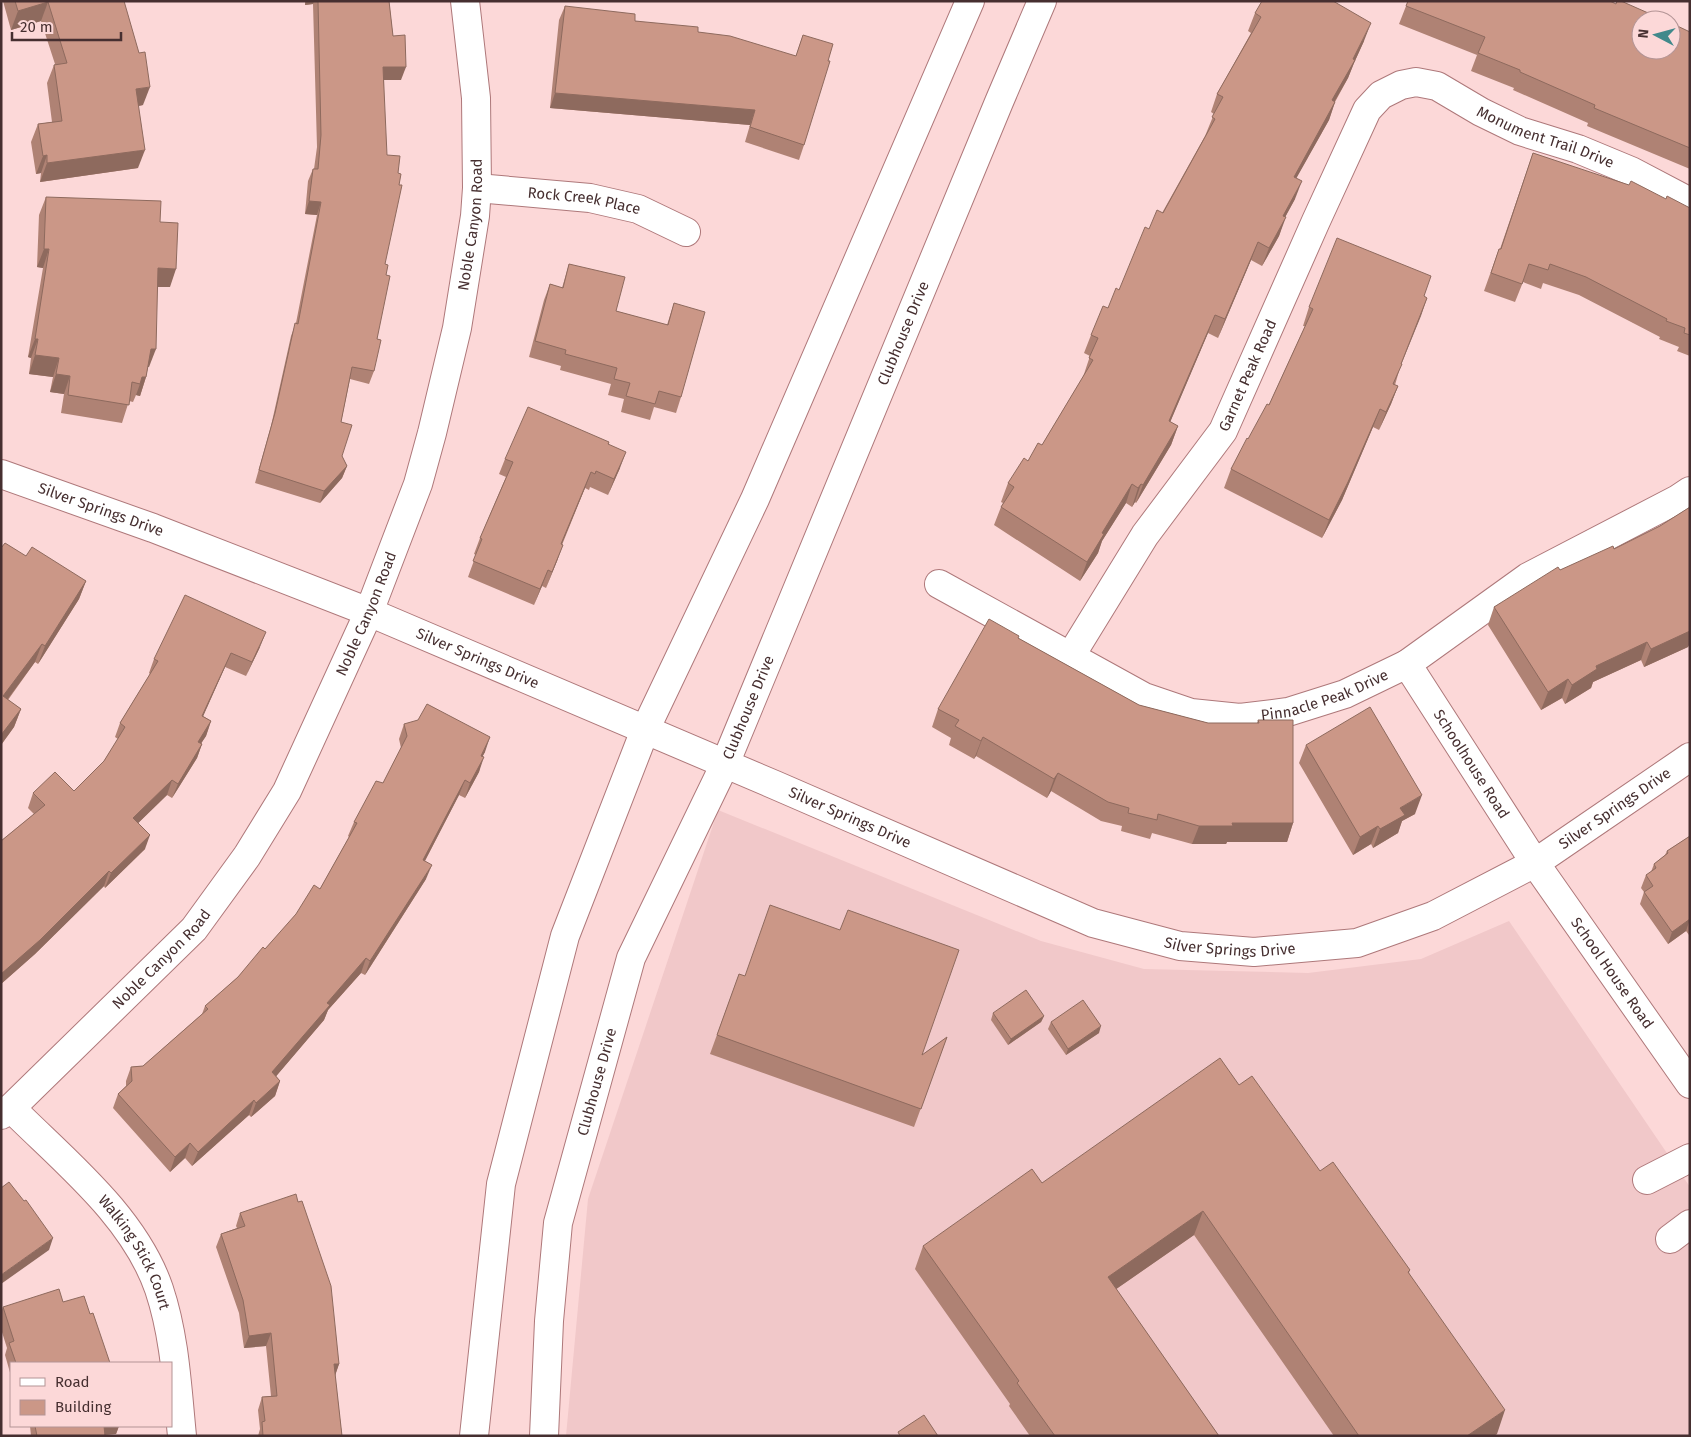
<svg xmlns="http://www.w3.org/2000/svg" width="1691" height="1437" viewBox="0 0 1691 1437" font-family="'Fira Sans',sans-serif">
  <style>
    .built { fill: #f1c8c9 }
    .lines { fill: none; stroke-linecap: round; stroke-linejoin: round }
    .minor-casing { stroke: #ae787a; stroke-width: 30 }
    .minor { stroke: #fff; stroke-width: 28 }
    .wall { fill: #af8274 }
    .shaded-wall { fill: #8e6a5e }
    .building { fill: #cb9787; stroke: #8e6a5e }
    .labels { text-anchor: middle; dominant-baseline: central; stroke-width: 4; stroke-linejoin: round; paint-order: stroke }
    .street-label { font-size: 15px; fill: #462f30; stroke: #fcd8d8 }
  </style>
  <rect width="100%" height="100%" fill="#fcd8d8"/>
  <polygon class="built" points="718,810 1041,941 1144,969 1308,973 1421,959 1509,921 1690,1187 1690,1436 566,1436 588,1199"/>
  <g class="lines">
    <g class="minor-casing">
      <g id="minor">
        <path id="s1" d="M477,188L590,198L638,209L686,232"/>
        <path id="s2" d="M1,474L153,528L369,612L775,785L1093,923L1180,946L1254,952L1357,943L1433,916L1535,863L1690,757"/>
        <path id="s3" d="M939,584L1144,697L1191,713L1240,718L1288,712L1345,694L1407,664L1528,577L1678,499L1690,491"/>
        <path id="s4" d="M1070,657L1145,535L1223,431L1316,221L1367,110L1381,95L1401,85L1416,82L1437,86L1481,112L1520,131L1578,149L1631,171L1690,202"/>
        <path id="s5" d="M1407,664L1535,863L1690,1084"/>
        <path id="s6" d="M11,1108C64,1161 134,1216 159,1289C175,1337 177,1386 182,1436"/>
        <path id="s7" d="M1,1115L11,1108L194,929L247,856L287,791L369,612L418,484L432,433L457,328L475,216L477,188L476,98L465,1"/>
        <polyline points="1647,1180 1690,1158"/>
        <polyline points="1670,1239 1690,1224"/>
        <polyline points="474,1436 501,1184 565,936 645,730 755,499 970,1"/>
        <path id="s8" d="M544,1436L549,1321L558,1223L631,958L725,764L999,102L1042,1"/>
      </g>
    </g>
    <use href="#minor" class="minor"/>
  </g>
  <g class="wall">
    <polygon points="3,1 124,1 143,105 138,106 138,168 40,182 41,173 36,174 31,142 38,124 52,122 47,83 54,65 55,64 41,21 11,30"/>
    <polygon points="305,1 389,1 393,36 401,80 384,80 385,264 386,275 377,339 374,371 369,384 350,379 341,422 342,456 347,466 342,478 320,503 255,483 271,426 291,336 296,323 317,215 305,214 308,181 313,169 314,169 317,147 313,4 305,5"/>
    <polygon points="1408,1 1690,32 1690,169 1587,126 1588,123 1513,90 1514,88 1471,71 1477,55 1399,24"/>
    <polygon points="565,6 635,21 698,32 796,56 803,35 828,61 804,145 799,160 745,142 750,125 550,108 559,20"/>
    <polygon points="1255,13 1364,41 1354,63 1348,78 1335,102 1329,120 1296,178 1295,199 1285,217 1279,236 1262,266 1251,260 1218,338 1208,333 1170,422 1178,426 1171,445 1136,503 1135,502 1132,507 1126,503 1102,541 1098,553 1080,581 994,525 1001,507 1003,503 1001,502 1008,483 1042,445 1083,377 1090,356 1084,353 1091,335 1119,290 1205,136 1214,114 1211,112 1217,94 1251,33 1248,31"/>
    <polygon points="1533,153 1690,208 1690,356 1677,351 1679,347 1659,339 1660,337 1579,295 1543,283 1541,289 1523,282 1515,302 1484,291 1499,249 1500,249"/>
    <polygon points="46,197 160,222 170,287 157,287 149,367 148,367 146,377 140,396 136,395 133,402 129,401 122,423 61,413 64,394 50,392 53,377 29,374 31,358 28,357 43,268 37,267 39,215"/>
    <polygon points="569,264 616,311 667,325 674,303 681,397 676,413 654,407 650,420 621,412 624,399 608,395 611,384 560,370 561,366 529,357 544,300 550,284 562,288"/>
    <polygon points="1424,296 1427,298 1401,364 1395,385 1398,386 1391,404 1379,430 1373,427 1342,500 1322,538 1224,488 1231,469 1269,405 1305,326 1303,326 1309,307"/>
    <polygon points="609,442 609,445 620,468 608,495 590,487 589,490 585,488 562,545 557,561 546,588 542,586 534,605 468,577 476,555 474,554 480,538 506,477 499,474 505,459"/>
    <polygon points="1690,507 1690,643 1688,647 1644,667 1641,660 1593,682 1591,688 1565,704 1562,698 1541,710 1488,625 1494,607 1560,570 1614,549 1660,526"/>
    <polygon points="1,548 26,556 86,581 79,599 38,664 35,662 8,700 21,709 14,727 1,745"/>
    <polygon points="1018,638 1139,705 1208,723 1257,723 1258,720 1293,823 1287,842 1227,842 1226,844 1192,844 1152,833 1150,839 1121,831 1122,826 1101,821 1051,791 1047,798 976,756 974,759 949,745 951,738 932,727 938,709"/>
    <polygon points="260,647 246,676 225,667 203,716 211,721 206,736 201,743 202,744 197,758 172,798 167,795 138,823 145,849 105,888 104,886 35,954 1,984 1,841 34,814 28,808 33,793 74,791 104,761 118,739 115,737 120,723 150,674 149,673 154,659"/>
    <polygon points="404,724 485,752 482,757 479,772 465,798 459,795 425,861 426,879 365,975 361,973 328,1010 324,1020 276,1076 280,1081 275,1096 251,1117 249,1115 192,1166 185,1158 170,1172 113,1108 118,1094 126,1086 126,1081 131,1067 143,1066 202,1014 205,1006 238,977 265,949 320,889 349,837 348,836 354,822 383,783 401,748 399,739"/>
    <polygon points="1306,745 1415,814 1402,821 1398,833 1373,848 1371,844 1353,855 1299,763"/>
    <polygon points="1690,836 1690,935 1689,935 1686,931 1668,944 1640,904 1644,892 1641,888 1646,875 1651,872 1654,864 1665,855 1667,851"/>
    <polygon points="739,974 922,1055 947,1037 914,1127 710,1054"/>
    <polygon points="993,1013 1044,1016 1041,1022 1008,1045 991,1020"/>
    <polygon points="1051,1022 1099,1033 1066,1055 1048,1029"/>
    <polygon points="1239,1085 1320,1171 1410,1270 1409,1273 1497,1434 1493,1436 1334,1436 1194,1235 1116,1289 1219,1436 1030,1436 1009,1406 1010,1404 915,1269 923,1246 1042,1183"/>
    <polygon points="240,1213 339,1364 335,1375 342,1436 258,1436 260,1429 258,1410 262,1397 271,1396 266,1346 244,1348 239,1313 216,1247 221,1234 237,1228 236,1226"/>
    <polygon points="63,1302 90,1314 110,1363 11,1363 11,1376 5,1355 7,1348 1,1329 1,1311 3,1307"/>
    <polygon points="30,1426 119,1426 116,1434 104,1435 105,1436 31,1436"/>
  </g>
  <g class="shaded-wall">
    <polygon points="306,1 314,1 313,4 305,5"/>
    <polygon points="48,2 41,21 11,30 18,11"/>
    <polygon points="1371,23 1364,41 1354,63 1348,78 1325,118 1332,100 1353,59"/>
    <polygon points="383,67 406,67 401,80 379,80"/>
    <polygon points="150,87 143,105 129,108 136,89"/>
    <polygon points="555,93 755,110 750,125 550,108"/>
    <polygon points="1335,102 1329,120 1287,195 1294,177"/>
    <polygon points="145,150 138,168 40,182 47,163"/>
    <polygon points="47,155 41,173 36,174 43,156"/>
    <polygon points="1302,181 1295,199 1276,234 1283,216"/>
    <polygon points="309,201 321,202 317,215 305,214"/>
    <polygon points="1286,217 1279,236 1262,266 1269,248"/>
    <polygon points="1258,242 1251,260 1218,338 1225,319"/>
    <polygon points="44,249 49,249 43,268 37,267"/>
    <polygon points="158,268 176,269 170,287 151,287"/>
    <polygon points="1427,298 1421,316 1394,382 1401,364"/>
    <polygon points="1215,315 1208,333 1163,439 1169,421"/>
    <polygon points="35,339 38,339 31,358 28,357"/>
    <polygon points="151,349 156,349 149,367 144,367"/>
    <polygon points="35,355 59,358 53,377 29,374"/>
    <polygon points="56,374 70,376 64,394 50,392"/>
    <polygon points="142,377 146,377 140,396 136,395 140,384"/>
    <polygon points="1398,386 1391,404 1379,430 1386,412"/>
    <polygon points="1380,409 1373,427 1342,500 1322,538 1329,520"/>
    <polygon points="1178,426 1171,445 1136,503 1143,485"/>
    <polygon points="626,452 620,468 608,495 614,479"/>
    <polygon points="347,466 342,478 320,503 324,491"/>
    <polygon points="591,472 585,488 555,560 561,544"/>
    <polygon points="1132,484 1126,503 1102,541 1098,553 1080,581 1087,562 1102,533"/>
    <polygon points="1141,484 1135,502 1132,507 1138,488"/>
    <polygon points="563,545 557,561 546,588 552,572"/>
    <polygon points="548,570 542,586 534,605 540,589"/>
    <polygon points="86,581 79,599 38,664 45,646"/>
    <polygon points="1690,631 1690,643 1688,647 1644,667 1651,649"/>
    <polygon points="266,632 260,647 246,676 252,662"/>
    <polygon points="1647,642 1641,660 1593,682 1591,688 1565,704 1572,685 1596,666"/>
    <polygon points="42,644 35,662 1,708 3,696"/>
    <polygon points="231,653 225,667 197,730 202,716"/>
    <polygon points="1568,679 1562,698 1541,710 1548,692"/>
    <polygon points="21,709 14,727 1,745 1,735"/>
    <polygon points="211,721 206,736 193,756 198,742"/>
    <polygon points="490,737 485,752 475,770 481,756"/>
    <polygon points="983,737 976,756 974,759 981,741"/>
    <polygon points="202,744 197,758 172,798 178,784"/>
    <polygon points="484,757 479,772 465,798 470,783"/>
    <polygon points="1058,773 1051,791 1047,798 1054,779"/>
    <polygon points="172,780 167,795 128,833 133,818"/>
    <polygon points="465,780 459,795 418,874 423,860"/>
    <polygon points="1422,795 1415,814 1402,821 1398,833 1373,848 1380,829 1400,808"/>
    <polygon points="1232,823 1293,823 1287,842 1227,842 1226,844 1192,844 1199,826"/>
    <polygon points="1378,826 1371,844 1353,855 1360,837"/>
    <polygon points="150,835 145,849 105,888 111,873"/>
    <polygon points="432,865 426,879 365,975 370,961"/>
    <polygon points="109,871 104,886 35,954 1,984 1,974"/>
    <polygon points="1690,919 1686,931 1668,944 1672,932"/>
    <polygon points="366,958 361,973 328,1010 324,1020 267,1087 272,1072 327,1003"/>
    <polygon points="1044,1016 1041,1022 1008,1045 1011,1039"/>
    <polygon points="1101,1026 1099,1033 1066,1055 1068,1049"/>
    <polygon points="280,1081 275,1096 251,1117 256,1103"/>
    <polygon points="254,1100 249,1115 192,1166 198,1152"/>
    <polygon points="190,1143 185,1158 170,1172 175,1157"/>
    <polygon points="1203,1211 1194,1235 1099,1301 1108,1277"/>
    <polygon points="53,1238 49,1250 1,1284 1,1275"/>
    <polygon points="271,1333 266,1346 244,1348 249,1336"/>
    <polygon points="334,1364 339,1364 335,1376"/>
    <polygon points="1505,1410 1497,1434 1493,1436 1467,1436"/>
    <polygon points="102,1426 119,1426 116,1434 99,1435"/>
  </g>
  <g class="building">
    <polygon points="15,1 124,1 139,53 145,52 150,87 136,89 145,150 47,163 47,155 43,156 38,124 62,121 54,65 67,63 48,2 18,11"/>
    <polygon points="318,1 389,1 393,36 405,35 406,67 383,67 387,155 400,156 398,173 401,174 399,185 402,185 385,264 388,265 386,275 390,276 377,339 381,340 374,371 352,367 341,422 352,425 342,456 347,466 324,491 259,470 275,413 295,323 298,324 321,202 309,201 313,169 318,169 321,135"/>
    <polygon points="1262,1 1333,1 1371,23 1353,59 1355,60 1332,100 1335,102 1294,177 1302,181 1283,216 1286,217 1269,248 1258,242 1225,319 1215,315 1169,421 1178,426 1143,485 1141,484 1138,488 1132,484 1102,533 1104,534 1087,562 1001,507 1014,487 1008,483 1024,458 1028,461 1038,443 1042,445 1093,360 1089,358 1098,338 1091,335 1103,306 1108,308 1116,288 1119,290 1145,227 1149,229 1157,210 1163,213 1215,119 1212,117 1223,97 1217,94 1261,17 1255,13"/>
    <polygon points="1408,1 1610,1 1616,4 1617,1 1621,1 1664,20 1641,20 1641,50 1671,50 1671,23 1690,32 1690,148 1594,108 1595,105 1520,72 1520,70 1478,53 1485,37 1406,6"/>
    <polygon points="565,6 635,14 635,21 698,27 698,32 730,36 796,56 803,35 833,44 828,61 830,61 804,145 750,127 755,110 555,93"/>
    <polygon points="1533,153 1629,185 1631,181 1666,199 1667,196 1690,208 1690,335 1684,333 1685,328 1666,321 1667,319 1586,277 1550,264 1548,270 1529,264 1522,284 1491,273 1499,249 1501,249"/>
    <polygon points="46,197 161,201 160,222 178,223 176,269 158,268 156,349 151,349 146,377 142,377 140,384 132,382 129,405 68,395 70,376 56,374 59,358 35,355 38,339 35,339 49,249 44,249"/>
    <polygon points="1337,238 1431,276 1424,296 1427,298 1401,364 1402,364 1393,384 1398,386 1386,412 1380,409 1348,482 1329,520 1231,469 1247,438 1248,439 1267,404 1269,405 1313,309 1309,307"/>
    <polygon points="569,264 625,277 616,311 668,325 674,303 705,312 681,397 659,391 655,404 626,396 630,383 614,379 617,368 565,354 566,350 535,341 550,284 563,288"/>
    <polygon points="528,407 609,442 608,444 626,452 614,479 596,471 595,474 591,472 561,544 563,545 552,572 548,570 540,589 473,561 482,539 480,538 513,462 505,459"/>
    <polygon points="1690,507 1690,631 1651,649 1647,642 1596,666 1597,669 1572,685 1568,679 1548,692 1494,607 1558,567 1560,570 1613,546 1614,549 1660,526"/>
    <polygon points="5,543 26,556 32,547 86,581 45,646 42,644 3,696 21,709 1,735 1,548"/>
    <polygon points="185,595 266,632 252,662 231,653 202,716 211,721 198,742 202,744 178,784 172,780 133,818 150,835 111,873 109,871 40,940 1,974 1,841 45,805 33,793 55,772 74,791 104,761 125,727 120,723 158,661 154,659"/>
    <polygon points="989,619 1019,636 1018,638 1139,705 1208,723 1259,723 1258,720 1293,720 1293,823 1232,823 1233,826 1199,826 1158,814 1157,820 1128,813 1129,808 1108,802 1058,773 1054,779 983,737 981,741 955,726 959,720 938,709"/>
    <polygon points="427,704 490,737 481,756 484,757 470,783 465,780 423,860 432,865 370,961 366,958 327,1003 330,1005 272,1072 280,1081 256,1103 254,1100 198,1152 190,1143 175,1157 118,1094 132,1081 131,1067 143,1066 208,1009 205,1006 238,977 263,947 265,949 296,914 314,885 320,889 357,823 354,822 376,781 383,783 407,736 404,724 418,720"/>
    <polygon points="1370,707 1422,795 1400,808 1405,815 1380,829 1378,826 1360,837 1306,745"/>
    <polygon points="1690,836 1690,919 1672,932 1644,892 1653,886 1646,875 1656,868 1654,864 1668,853 1667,851"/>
    <polygon points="770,905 840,930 848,910 959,950 922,1055 947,1037 921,1109 717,1035 739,974 745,976"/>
    <polygon points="1026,990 1044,1016 1011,1039 993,1013"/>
    <polygon points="1083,1000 1101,1026 1068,1049 1051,1022"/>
    <polygon points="1220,1058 1239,1085 1252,1076 1320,1171 1333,1162 1410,1270 1408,1272 1505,1410 1467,1436 1359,1436 1203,1211 1108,1277 1219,1436 1055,1436 1017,1383 1019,1381 923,1246 1032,1169 1042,1183"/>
    <polygon points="9,1182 24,1201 26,1200 53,1238 1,1275 1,1188"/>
    <polygon points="296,1194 298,1202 302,1201 331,1286 339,1364 334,1364 342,1436 263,1436 262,1422 265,1421 262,1397 277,1396 271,1333 249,1336 243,1300 221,1234 245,1226 240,1213"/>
    <polygon points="59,1289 63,1302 84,1296 90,1314 93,1313 110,1363 16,1363 9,1343 14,1341 3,1307"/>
    <polygon points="924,1415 938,1436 900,1436 898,1432"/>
    <polygon points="35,1426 104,1426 105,1436 37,1436"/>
  </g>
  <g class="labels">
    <g class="street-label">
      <text stroke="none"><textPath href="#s4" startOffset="825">Monument Trail Drive</textPath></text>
      <text stroke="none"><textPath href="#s1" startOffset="108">Rock Creek Place</textPath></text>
      <text stroke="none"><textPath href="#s7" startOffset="1034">Noble Canyon Road</textPath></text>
      <text stroke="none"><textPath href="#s8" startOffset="1170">Clubhouse Drive</textPath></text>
      <text stroke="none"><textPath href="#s4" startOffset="334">Garnet Peak Road</textPath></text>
      <text stroke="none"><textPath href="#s2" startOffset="106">Silver Springs Drive</textPath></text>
      <text stroke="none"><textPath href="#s7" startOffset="629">Noble Canyon Road</textPath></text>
      <text stroke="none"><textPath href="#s2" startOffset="511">Silver Springs Drive</textPath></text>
      <text stroke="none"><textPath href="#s3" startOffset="421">Pinnacle Peak Drive</textPath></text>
      <text stroke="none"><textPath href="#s8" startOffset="765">Clubhouse Drive</textPath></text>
      <text stroke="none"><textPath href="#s5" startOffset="119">Schoolhouse Road</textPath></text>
      <text stroke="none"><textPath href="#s2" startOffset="1741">Silver Springs Drive</textPath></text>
      <text stroke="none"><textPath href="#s2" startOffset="916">Silver Springs Drive</textPath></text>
      <text stroke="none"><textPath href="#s2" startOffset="1321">Silver Springs Drive</textPath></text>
      <text stroke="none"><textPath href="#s7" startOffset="224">Noble Canyon Road</textPath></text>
      <text stroke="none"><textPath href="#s5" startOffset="371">School House Road</textPath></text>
      <text stroke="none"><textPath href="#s8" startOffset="360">Clubhouse Drive</textPath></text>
      <text stroke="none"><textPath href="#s6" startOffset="192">Walking Stick Court</textPath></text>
    </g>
  </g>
  <rect width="1691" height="1437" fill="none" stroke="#462f30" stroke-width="5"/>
  <rect x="10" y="1362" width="162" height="65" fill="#fcd8d8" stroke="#b39495"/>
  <rect x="20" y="1378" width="25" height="8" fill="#ffffff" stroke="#b39495"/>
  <text x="55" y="1387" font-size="15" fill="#462f30">Road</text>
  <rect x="20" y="1400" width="25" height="15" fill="#cb9787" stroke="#b39495"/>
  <text x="55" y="1412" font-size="15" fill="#462f30">Building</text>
  <g transform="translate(1656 35) rotate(276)"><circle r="24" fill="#fcd8d8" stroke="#b39495"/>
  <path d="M0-4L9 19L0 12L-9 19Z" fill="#41898b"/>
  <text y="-8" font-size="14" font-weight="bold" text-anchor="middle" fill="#462f30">N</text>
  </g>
  <path d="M12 32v8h109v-8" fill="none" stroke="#462f30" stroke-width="2.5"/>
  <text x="20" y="32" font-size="15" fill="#462f30" stroke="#fcd8d8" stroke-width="4" paint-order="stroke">20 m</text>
</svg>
